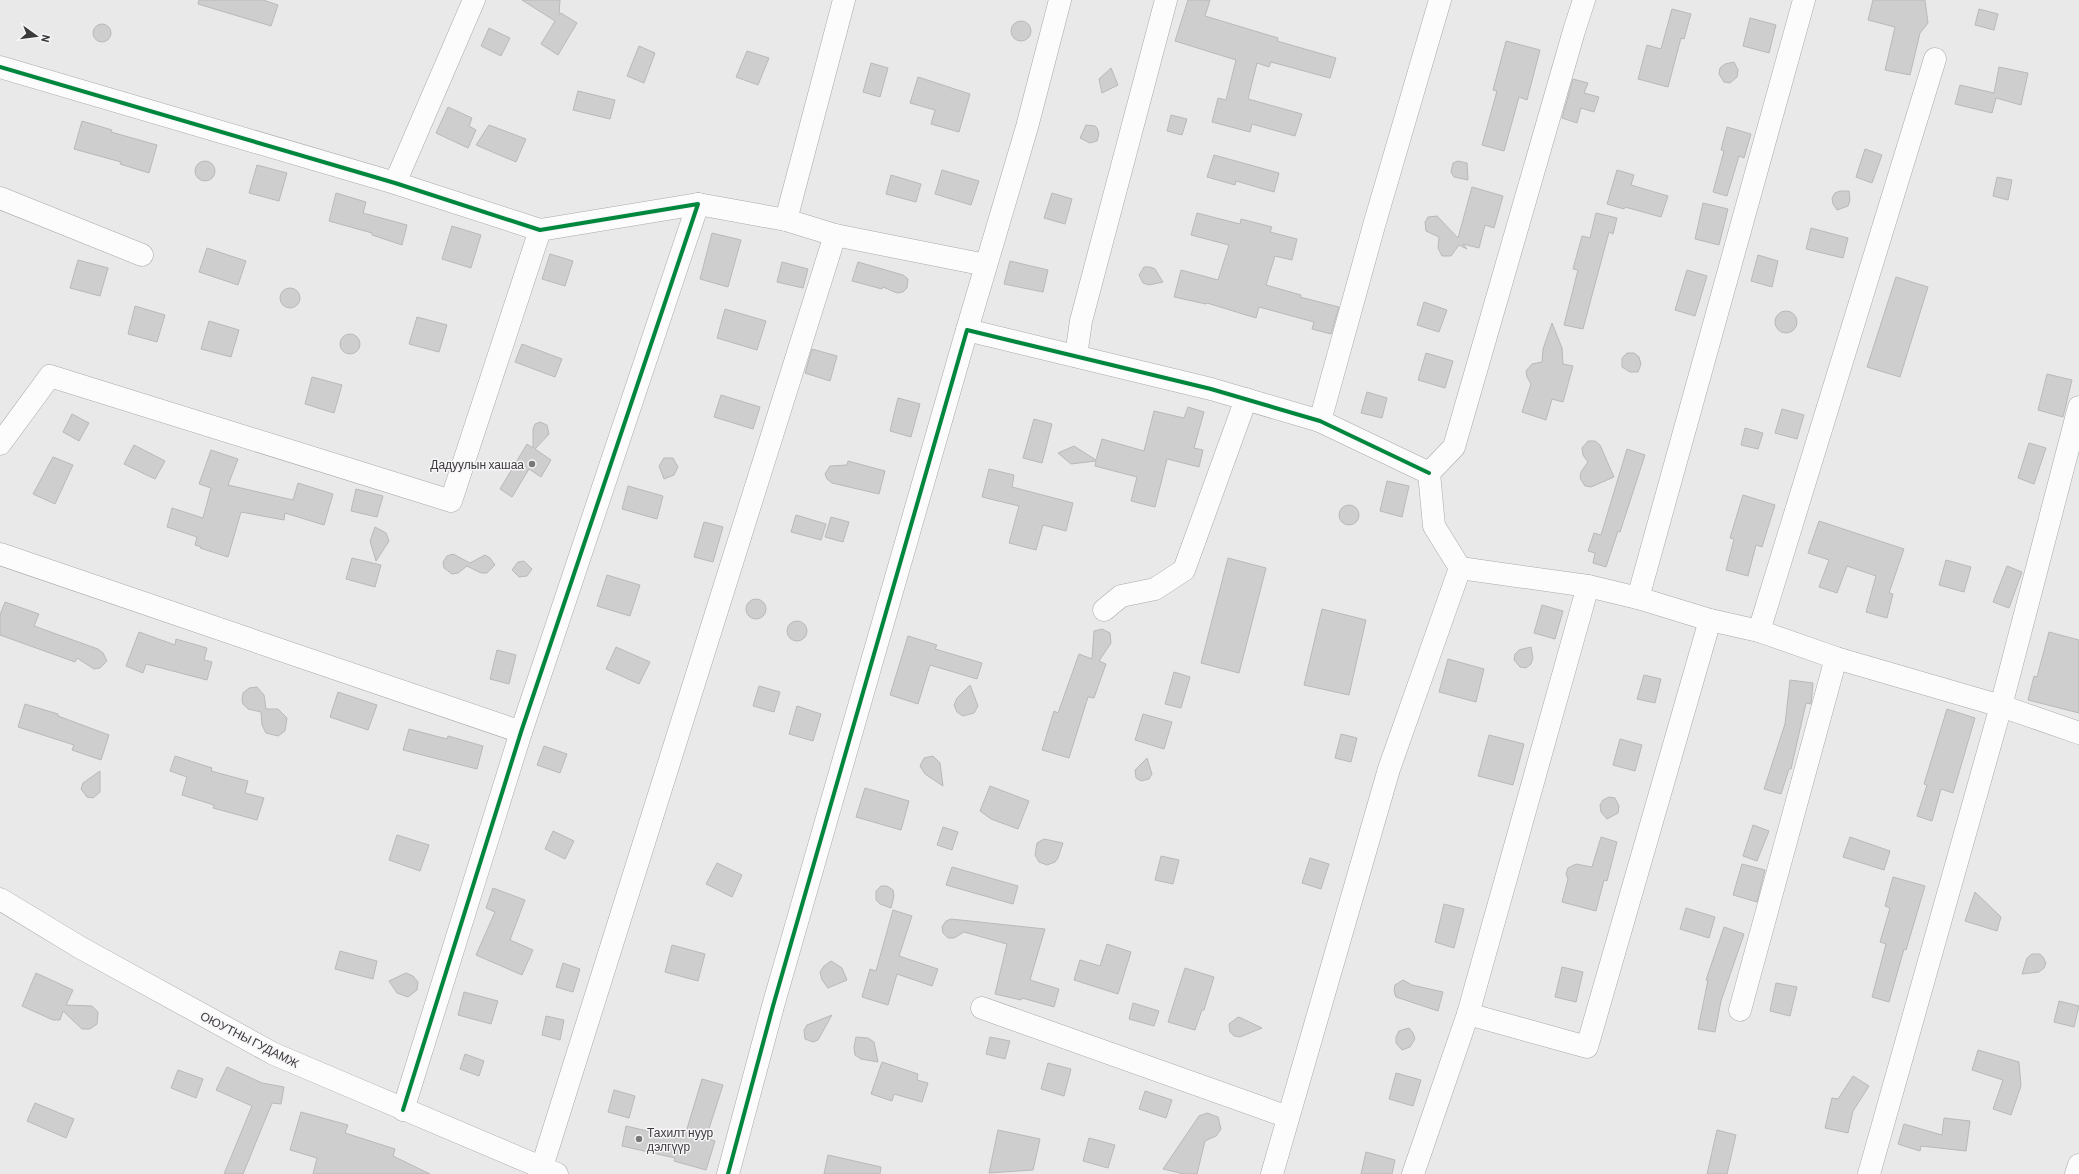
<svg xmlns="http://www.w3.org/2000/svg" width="2079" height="1174" viewBox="0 0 2079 1174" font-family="Barlow,sans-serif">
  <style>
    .building { fill: #cecece; stroke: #b9b9ba }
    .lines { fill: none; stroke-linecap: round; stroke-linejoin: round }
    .minor-casing { stroke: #a9a9a9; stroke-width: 23 }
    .tertiary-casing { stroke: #a9a9a9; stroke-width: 23 }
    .minor { stroke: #fcfcfc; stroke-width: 22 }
    .tertiary { stroke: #fcfcfc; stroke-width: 22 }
    .cycleway-casing { stroke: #f7f5f8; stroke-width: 6 }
    .cycleway { stroke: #00873e; stroke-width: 4 }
    .poi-dot { fill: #797879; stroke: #f7f5f8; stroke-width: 1.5 }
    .labels { text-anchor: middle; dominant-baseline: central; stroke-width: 3; stroke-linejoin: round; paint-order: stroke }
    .poi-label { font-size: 12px; fill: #3c3b3c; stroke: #f7f5f8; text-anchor: end }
    .street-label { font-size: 12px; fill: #3c3b3c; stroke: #f7f5f8 }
  </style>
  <rect width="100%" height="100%" fill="#e9e9e9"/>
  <g class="building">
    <polygon points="199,0 263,0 278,5 271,26 198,4"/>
    <polygon points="522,0 560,0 559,15 561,13 577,23 558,55 541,44 555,21"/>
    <polygon points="1188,0 1210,0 1205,16 1278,38 1277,41 1336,58 1330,78 1271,62 1269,67 1257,63 1248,99 1302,114 1295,136 1252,124 1250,132 1212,122 1218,98 1226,100 1236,60 1175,41"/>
    <polygon points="1873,0 1925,0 1928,23 1920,33 1910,75 1885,70 1895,27 1868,20"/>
    <polygon points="1672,9 1691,14 1684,39 1681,38 1668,87 1638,79 1647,45 1661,49"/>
    <polygon points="1979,9 1998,14 1994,30 1975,25"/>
    <polygon points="1750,18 1776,25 1769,53 1743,46"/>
    <circle cx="1021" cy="31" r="10"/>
    <circle cx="102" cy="33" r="9"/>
    <polygon points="489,28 510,38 501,56 481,46"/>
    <polygon points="1506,41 1540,50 1527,100 1519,97 1504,151 1482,145 1497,91 1493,90"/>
    <polygon points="639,46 655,53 644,83 627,76"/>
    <polygon points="747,51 769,58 758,85 736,77"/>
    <polygon points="1734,62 1738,70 1737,77 1730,83 1724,82 1719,74 1720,68 1725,64"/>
    <polygon points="871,63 888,68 880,97 863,92"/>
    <polygon points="1999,67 2028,73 2021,105 1996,98 1992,113 1955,104 1960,85 1994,93"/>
    <polygon points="1111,68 1118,85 1102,93 1099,79"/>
    <polygon points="918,77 970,94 959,132 931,124 935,110 910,103"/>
    <polygon points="1573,79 1588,83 1584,93 1599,97 1594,112 1581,108 1577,123 1562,118"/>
    <polygon points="578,91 615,100 610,119 573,110"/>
    <polygon points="448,107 472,118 469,126 476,130 468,148 436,133"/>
    <polygon points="1171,115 1187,119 1182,135 1167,131"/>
    <polygon points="82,121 112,130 111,132 157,145 149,173 120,164 121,162 74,149"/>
    <polygon points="489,125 526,139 516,162 476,145"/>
    <polygon points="1086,125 1095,126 1097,128 1099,134 1097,141 1090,143 1080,138"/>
    <polygon points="1727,127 1751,134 1744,158 1739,156 1727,196 1713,192 1724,151 1721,150"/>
    <polygon points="1865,149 1882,155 1872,183 1856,177"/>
    <polygon points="1214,155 1279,173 1274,192 1236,181 1235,185 1207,177"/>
    <polygon points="1458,161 1467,163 1468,180 1454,177 1451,172 1453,163"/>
    <circle cx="205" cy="171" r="10"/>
    <polygon points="257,165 287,173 279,201 249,193"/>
    <polygon points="942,170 979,181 971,205 935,194"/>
    <polygon points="1617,170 1634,175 1631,185 1668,196 1661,217 1625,207 1624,209 1607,204"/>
    <polygon points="891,175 921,184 916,202 886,194"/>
    <polygon points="1997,177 2012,180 2008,200 1993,196"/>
    <polygon points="1472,187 1503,196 1494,228 1485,225 1479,248 1463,244 1467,249 1459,245 1451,256 1442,256 1438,248 1439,237 1426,231 1425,222 1428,217 1437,216 1458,238"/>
    <polygon points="1840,191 1849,191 1850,200 1848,206 1837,210 1833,204 1832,198 1835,193"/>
    <polygon points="336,193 366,202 363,213 407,225 402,245 372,235 372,233 329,221"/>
    <polygon points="1052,193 1072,199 1065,224 1044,218"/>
    <polygon points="1703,203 1728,209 1719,245 1695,239"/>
    <polygon points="1197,213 1240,224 1241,219 1272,227 1270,232 1297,239 1292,260 1275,256 1266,285 1301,295 1300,297 1339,307 1331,334 1312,329 1314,322 1259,307 1256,318 1207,303 1206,304 1174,297 1181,270 1218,280 1229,245 1191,235"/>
    <polygon points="1596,213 1617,218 1613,234 1609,232 1583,329 1564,325 1578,270 1573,269 1582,236 1590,238"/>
    <polygon points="452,226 481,235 471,268 442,259"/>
    <polygon points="1811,228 1848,238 1843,258 1806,249"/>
    <polygon points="712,233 741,240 728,287 700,279"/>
    <polygon points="207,248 246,261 238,285 199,272"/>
    <polygon points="550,254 573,261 565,286 542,279"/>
    <polygon points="1758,255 1778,261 1772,287 1751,281"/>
    <polygon points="78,260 108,268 100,296 70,288"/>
    <polygon points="1010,261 1048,270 1043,292 1004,284"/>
    <polygon points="782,262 808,269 803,288 777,282"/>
    <polygon points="858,262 903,275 908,279 907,288 903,292 897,293 883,287 882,289 852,281"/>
    <polygon points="1144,267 1150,267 1155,269 1163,282 1149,285 1143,283 1139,275"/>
    <polygon points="1687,270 1707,276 1695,316 1675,310"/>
    <polygon points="1896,277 1928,287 1900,377 1867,367"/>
    <circle cx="290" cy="298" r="10"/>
    <polygon points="1424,302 1447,310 1439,332 1417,325"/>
    <polygon points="135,306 165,315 157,342 128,334"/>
    <polygon points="725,309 766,321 757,350 717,338"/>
    <circle cx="1786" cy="322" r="11"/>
    <polygon points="417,317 447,325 439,352 409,344"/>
    <polygon points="209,321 239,330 231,357 201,349"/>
    <polygon points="1552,323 1562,348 1563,364 1573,366 1563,402 1552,399 1546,420 1522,412 1531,384 1527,377 1526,371 1532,364 1542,362 1543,349"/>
    <circle cx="350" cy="344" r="10"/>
    <polygon points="522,344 562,359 555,377 515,362"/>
    <polygon points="812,349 837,356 830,381 805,373"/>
    <polygon points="1426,353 1453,361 1445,388 1418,380"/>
    <polygon points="1627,353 1634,353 1639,357 1641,364 1638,372 1630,372 1622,367 1622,358"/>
    <polygon points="2047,374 2072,380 2063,417 2038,410"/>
    <polygon points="312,377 342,385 334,413 305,404"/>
    <polygon points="1367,392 1387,398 1382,418 1361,413"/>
    <polygon points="721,395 760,407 753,429 714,417"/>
    <polygon points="898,398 920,404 911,437 890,431"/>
    <polygon points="1188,407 1204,412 1194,448 1203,450 1199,467 1167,459 1155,507 1131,501 1137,477 1095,466 1096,461 1071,464 1058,453 1074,446 1096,460 1102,439 1144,451 1154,411 1184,418"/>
    <polygon points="1782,409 1804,415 1797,439 1775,433"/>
    <polygon points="72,414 89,423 79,441 63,432"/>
    <polygon points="1034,419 1052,424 1042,463 1023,458"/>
    <polygon points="540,422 547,425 549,434 535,449 551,460 541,477 529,469 512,497 500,489 527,444 533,448 533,429 535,424"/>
    <polygon points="1745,428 1763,433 1758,449 1741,445"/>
    <polygon points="1588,441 1595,441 1600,445 1614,477 1591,487 1585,486 1580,478 1581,472 1588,462 1583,455 1582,448"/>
    <polygon points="2029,443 2046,448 2034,484 2018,478"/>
    <polygon points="134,445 165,461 155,479 124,464"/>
    <polygon points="1627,449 1645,455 1620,532 1618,531 1606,567 1593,563 1595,553 1588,551 1594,533 1601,535"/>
    <polygon points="211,450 238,459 228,485 293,500 298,483 333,494 324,525 285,513 284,520 241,512 228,557 200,548 201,547 195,545 197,537 167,527 172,508 203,518 211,488 199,484"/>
    <polygon points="53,457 73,465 55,504 33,494"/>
    <polygon points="664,458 673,458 678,467 674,475 664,479 659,466"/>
    <polygon points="848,461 885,471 879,494 832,483 827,479 825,474 830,466 847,465"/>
    <polygon points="989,469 1014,475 1012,487 1073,503 1066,531 1043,525 1036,550 1009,543 1019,506 982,497"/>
    <polygon points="1387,481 1409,486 1402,517 1380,511"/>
    <polygon points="628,486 663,496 657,519 622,509"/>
    <polygon points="356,489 383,496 377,517 351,511"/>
    <polygon points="1743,495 1775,505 1762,547 1756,545 1748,576 1726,570 1734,539 1730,538"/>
    <circle cx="1349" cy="515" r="10"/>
    <polygon points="796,515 826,524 821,540 791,532"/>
    <polygon points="831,517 849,522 843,542 825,537"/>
    <polygon points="1819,521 1904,549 1889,593 1893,594 1887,618 1866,612 1876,576 1847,566 1837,593 1819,587 1829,560 1808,553"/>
    <polygon points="704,522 723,527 713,562 694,557"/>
    <polygon points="375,527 386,533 389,541 376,561 370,541"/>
    <polygon points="453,554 470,563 485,555 490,558 495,565 487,573 481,573 467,566 458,573 452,574 444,568 443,562 447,556"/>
    <polygon points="352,558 381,565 375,587 346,579"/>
    <polygon points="1228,558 1266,568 1239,673 1201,663"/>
    <polygon points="1946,560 1971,567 1964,592 1939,585"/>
    <polygon points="524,561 532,569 527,576 519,577 512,570 518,562"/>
    <polygon points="2007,566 2022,572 2009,608 1993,602"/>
    <polygon points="607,575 640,585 630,616 597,606"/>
    <circle cx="756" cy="609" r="10"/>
    <polygon points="5,602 39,614 34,626 98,649 103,653 107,661 100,668 94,669 77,658 75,662 0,635 0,615"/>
    <polygon points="1542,605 1563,611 1555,639 1534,633"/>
    <polygon points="1322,609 1366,620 1349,695 1304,685"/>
    <circle cx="797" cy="631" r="10"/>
    <polygon points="1102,629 1110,633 1111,643 1099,661 1106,664 1094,698 1088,697 1069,758 1042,750 1054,711 1058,713 1079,654 1092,659 1094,631"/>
    <polygon points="139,632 175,645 176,639 207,648 204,660 212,662 207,680 146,664 143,673 126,666"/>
    <polygon points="2049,632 2079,640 2079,713 2028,700 2034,676 2037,677"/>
    <polygon points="908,636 937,645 935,649 982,663 977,679 930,665 918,704 890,695"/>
    <polygon points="616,647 650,662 639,684 606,669"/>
    <polygon points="1531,647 1533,658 1531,664 1526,668 1520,667 1514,660 1515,654 1519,650"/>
    <polygon points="497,650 516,655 509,684 490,679"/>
    <polygon points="1448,659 1484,669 1476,702 1439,692"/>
    <polygon points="1174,672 1190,677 1181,708 1165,704"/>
    <polygon points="1644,675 1661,679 1655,703 1637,699"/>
    <polygon points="1790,680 1813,683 1811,704 1806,703 1791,769 1789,769 1781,794 1764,789 1785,724"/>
    <polygon points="970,685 978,706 974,713 963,716 957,712 954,705 957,698"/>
    <polygon points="759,686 780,692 774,712 753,706"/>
    <polygon points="257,687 264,695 266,709 278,709 287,718 285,731 278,736 266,733 262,725 261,712 248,709 243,704 242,700 243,693 249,688"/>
    <polygon points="338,692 377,705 368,730 330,717"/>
    <polygon points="25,704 58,714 58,716 109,735 101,760 72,750 74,745 18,727"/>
    <polygon points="797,706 821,714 813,741 789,734"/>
    <polygon points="1947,709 1975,718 1953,793 1941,789 1932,821 1917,816 1927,785 1924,784"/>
    <polygon points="1143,714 1172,722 1164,749 1135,740"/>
    <polygon points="409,729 447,739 448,736 483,746 477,769 403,750"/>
    <polygon points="1341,734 1357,738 1351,762 1335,758"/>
    <polygon points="1489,735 1524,744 1513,785 1478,776"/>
    <polygon points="1620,739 1642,745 1635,771 1613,765"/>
    <polygon points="544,746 567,754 560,773 537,765"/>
    <polygon points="175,756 212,768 211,771 248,781 245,793 264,798 257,820 213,808 214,805 182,795 187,777 170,771"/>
    <polygon points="933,756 940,763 943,786 925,774 920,766 924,758"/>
    <polygon points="1147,758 1152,774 1149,779 1141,781 1136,778 1135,770"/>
    <polygon points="100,771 100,792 93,798 87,797 81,789 83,783"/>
    <polygon points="990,786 1029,801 1018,829 991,819 980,811"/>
    <polygon points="865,788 909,801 901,830 856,817"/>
    <polygon points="1609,797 1615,798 1619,806 1618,813 1607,819 1601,812 1600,805 1603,800"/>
    <polygon points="1753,825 1769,831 1757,861 1743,856"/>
    <polygon points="943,827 958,832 952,850 937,845"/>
    <polygon points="553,831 574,841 565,859 545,849"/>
    <polygon points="397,835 429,845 420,871 389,860"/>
    <polygon points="1601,837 1617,842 1607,881 1604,880 1596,911 1562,902 1568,879 1566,874 1568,868 1576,864 1592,867"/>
    <polygon points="1850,837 1890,851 1884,870 1843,857"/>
    <polygon points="1044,839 1063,843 1058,858 1055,862 1047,865 1039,862 1035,855 1037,843"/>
    <polygon points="1161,856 1179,860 1173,884 1155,880"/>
    <polygon points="1310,858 1329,864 1321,889 1302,883"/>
    <polygon points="717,863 742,875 732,897 706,884"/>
    <polygon points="1742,864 1765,870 1757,902 1733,895"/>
    <polygon points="952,867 1018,886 1013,904 946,885"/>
    <polygon points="1893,877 1925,886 1906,950 1904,949 1889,1002 1872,997 1886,944 1880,942 1890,908 1885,906"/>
    <polygon points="881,886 887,886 893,890 894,896 891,908 880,904 876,900 876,891"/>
    <polygon points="493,888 525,900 510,940 533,950 522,975 476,955 495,912 486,908"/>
    <polygon points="1975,892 2001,917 1997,931 1965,921"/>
    <polygon points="1444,904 1464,909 1454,948 1435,942"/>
    <polygon points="1686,908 1715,917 1709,938 1680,929"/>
    <polygon points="893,910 912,916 899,956 938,969 932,986 897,974 888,1005 862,997 870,969 876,971"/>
    <polygon points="951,919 1045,929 1030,980 1059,989 1054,1007 1022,998 1021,1000 995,994 1007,944 964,932 954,938 948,938 943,933 942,927 946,921"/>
    <polygon points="1724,927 1744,934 1721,1001 1715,1032 1698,1029 1708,980 1706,980"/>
    <polygon points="1107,944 1131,952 1118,994 1074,980 1080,960 1100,966"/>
    <polygon points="672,945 705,954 698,981 665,972"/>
    <polygon points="340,951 377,961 373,979 335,969"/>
    <polygon points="2032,954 2040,954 2043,957 2046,963 2044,968 2039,972 2022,974 2027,958"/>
    <polygon points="831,961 842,968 847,980 828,988 822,980 820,972 824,966"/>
    <polygon points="563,963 580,969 573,992 556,987"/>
    <polygon points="1562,967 1583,972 1576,1002 1555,997"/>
    <polygon points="1185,968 1214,977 1204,1010 1202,1010 1195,1030 1168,1022"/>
    <polygon points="36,973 73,990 66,1005 92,1006 98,1012 97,1024 90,1029 82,1029 63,1011 60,1020 53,1020 22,1006"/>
    <polygon points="406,973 413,976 418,982 417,990 408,997 397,993 389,981"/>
    <polygon points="1403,980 1412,985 1443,992 1438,1011 1396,997 1394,991 1395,985"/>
    <polygon points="1776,983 1797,987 1790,1016 1770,1011"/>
    <polygon points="464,992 498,1001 491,1024 458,1015"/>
    <polygon points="2059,1001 2079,1006 2074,1027 2054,1022"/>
    <polygon points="1133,1003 1159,1011 1154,1026 1129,1019"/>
    <polygon points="832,1015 818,1040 813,1042 805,1039 804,1030 807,1025"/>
    <polygon points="546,1016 564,1020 560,1040 542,1035"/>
    <polygon points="1238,1017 1241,1018 1262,1028 1240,1037 1234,1036 1230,1032 1229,1024"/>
    <polygon points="1409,1028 1413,1033 1415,1039 1410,1047 1402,1050 1396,1043 1396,1037 1399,1031"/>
    <polygon points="856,1037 868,1038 874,1042 878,1062 861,1059 855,1055 854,1047"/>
    <polygon points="990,1037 1010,1041 1005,1059 986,1054"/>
    <polygon points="1978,1050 2019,1062 2021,1086 2011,1115 1993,1109 2003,1080 1972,1070"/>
    <polygon points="465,1054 484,1061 479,1076 460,1069"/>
    <polygon points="882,1062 918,1074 917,1080 928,1083 922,1102 894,1094 892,1101 871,1094"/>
    <polygon points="1048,1063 1071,1069 1064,1096 1041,1089"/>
    <polygon points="227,1067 262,1083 284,1087 281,1104 272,1103 243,1174 224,1174 252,1106 216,1090"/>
    <polygon points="178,1070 203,1079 196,1098 171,1088"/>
    <polygon points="1396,1073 1421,1080 1413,1106 1389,1099"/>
    <polygon points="1853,1076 1869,1086 1853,1111 1848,1133 1825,1128 1832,1098 1838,1099"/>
    <polygon points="702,1079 723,1085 706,1138 715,1141 706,1170 674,1161 675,1158 622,1146 626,1126 681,1139 683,1131 686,1132"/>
    <polygon points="614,1090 635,1096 629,1118 608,1112"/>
    <polygon points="1145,1091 1172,1100 1166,1118 1139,1109"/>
    <polygon points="35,1103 74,1119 66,1138 27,1121"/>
    <polygon points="301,1112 348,1125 345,1133 395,1149 393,1156 430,1174 313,1174 317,1158 290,1150"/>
    <polygon points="1207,1113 1218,1117 1221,1129 1216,1136 1205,1141 1197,1174 1184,1174 1163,1169 1199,1116"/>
    <polygon points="1944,1118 1970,1121 1966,1151 1921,1146 1920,1151 1898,1144 1904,1124 1942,1135"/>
    <polygon points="998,1130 1040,1139 1033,1170 989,1173"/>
    <polygon points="1717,1130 1736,1135 1727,1174 1707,1174"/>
    <polygon points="1089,1138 1115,1145 1108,1168 1083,1161"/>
    <polygon points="1366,1152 1395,1160 1392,1174 1361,1174"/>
    <polygon points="828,1155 881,1167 880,1174 824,1174"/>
  </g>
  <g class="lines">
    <g class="minor-casing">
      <g id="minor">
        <polyline points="0,67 395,183 540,230 698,204 521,732 403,1110"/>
        <polyline points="395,183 474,0"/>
        <polyline points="0,198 142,255"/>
        <polyline points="698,204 786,220 835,235 986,265"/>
        <polyline points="786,220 844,0"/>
        <polyline points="967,330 1027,127 1060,0"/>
        <polyline points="1076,356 1081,321 1166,0"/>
        <polyline points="1320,421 1375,222 1440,0"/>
        <polyline points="0,444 50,376 451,501 540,230"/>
        <polyline points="0,554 521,732"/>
        <polyline points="1460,568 1588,586 1638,598 1710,620 1759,631 1836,658 2001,706 2079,733"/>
        <polyline points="1460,568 1434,526 1429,473 1454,447 1574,31 1584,0"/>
        <polyline points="1638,598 1804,0"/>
        <polyline points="1104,610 1121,596 1155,589 1184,570 1246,399"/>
        <polyline points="1759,631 1935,59"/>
        <polyline points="982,1008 1288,1117"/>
        <polyline points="1740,1010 1836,658"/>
        <polyline points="1468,1014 1587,1047 1710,620"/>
        <polyline points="542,1167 835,235"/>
        <polyline points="728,1174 773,1006 967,330 1211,389 1320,421 1429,473"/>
        <polyline points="1272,1174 1389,769 1460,568"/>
        <polyline points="1413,1174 1468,1014 1588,586"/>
        <polyline points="1869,1174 2001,706 2079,407"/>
        <polyline points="2076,1174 2079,1165"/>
      </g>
    </g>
    <g class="tertiary-casing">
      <polyline id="tertiary" points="0,899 81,948 274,1054 557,1174"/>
    </g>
    <use href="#minor" class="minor"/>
    <use href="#tertiary" class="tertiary"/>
    <g class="cycleway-casing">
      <g id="cycleway">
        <polyline points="0,67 395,183 540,230 698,204 521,732 403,1110"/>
        <polyline points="728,1174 773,1006 967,330 1211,389 1320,421 1429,473"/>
      </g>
    </g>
    <use href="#cycleway" class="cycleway"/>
  </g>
  <g class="poi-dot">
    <circle cx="532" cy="464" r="4"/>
    <circle cx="639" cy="1139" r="4"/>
  </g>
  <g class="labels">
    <g class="poi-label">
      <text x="524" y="464">Дадуулын хашаа</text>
      <text x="647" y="1132" text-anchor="start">Тахилт нуур<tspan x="647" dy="14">дэлгүүр</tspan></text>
    </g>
    <g class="street-label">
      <text transform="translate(250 1039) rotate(27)">ОЮУТНЫ ГУДАМЖ</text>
    </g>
  </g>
  <g transform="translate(36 36) rotate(104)" stroke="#f7f5f8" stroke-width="3" paint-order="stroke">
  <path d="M0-3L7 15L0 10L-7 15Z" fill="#3c3b3c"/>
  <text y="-6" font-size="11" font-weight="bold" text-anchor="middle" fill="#3c3b3c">N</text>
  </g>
</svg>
